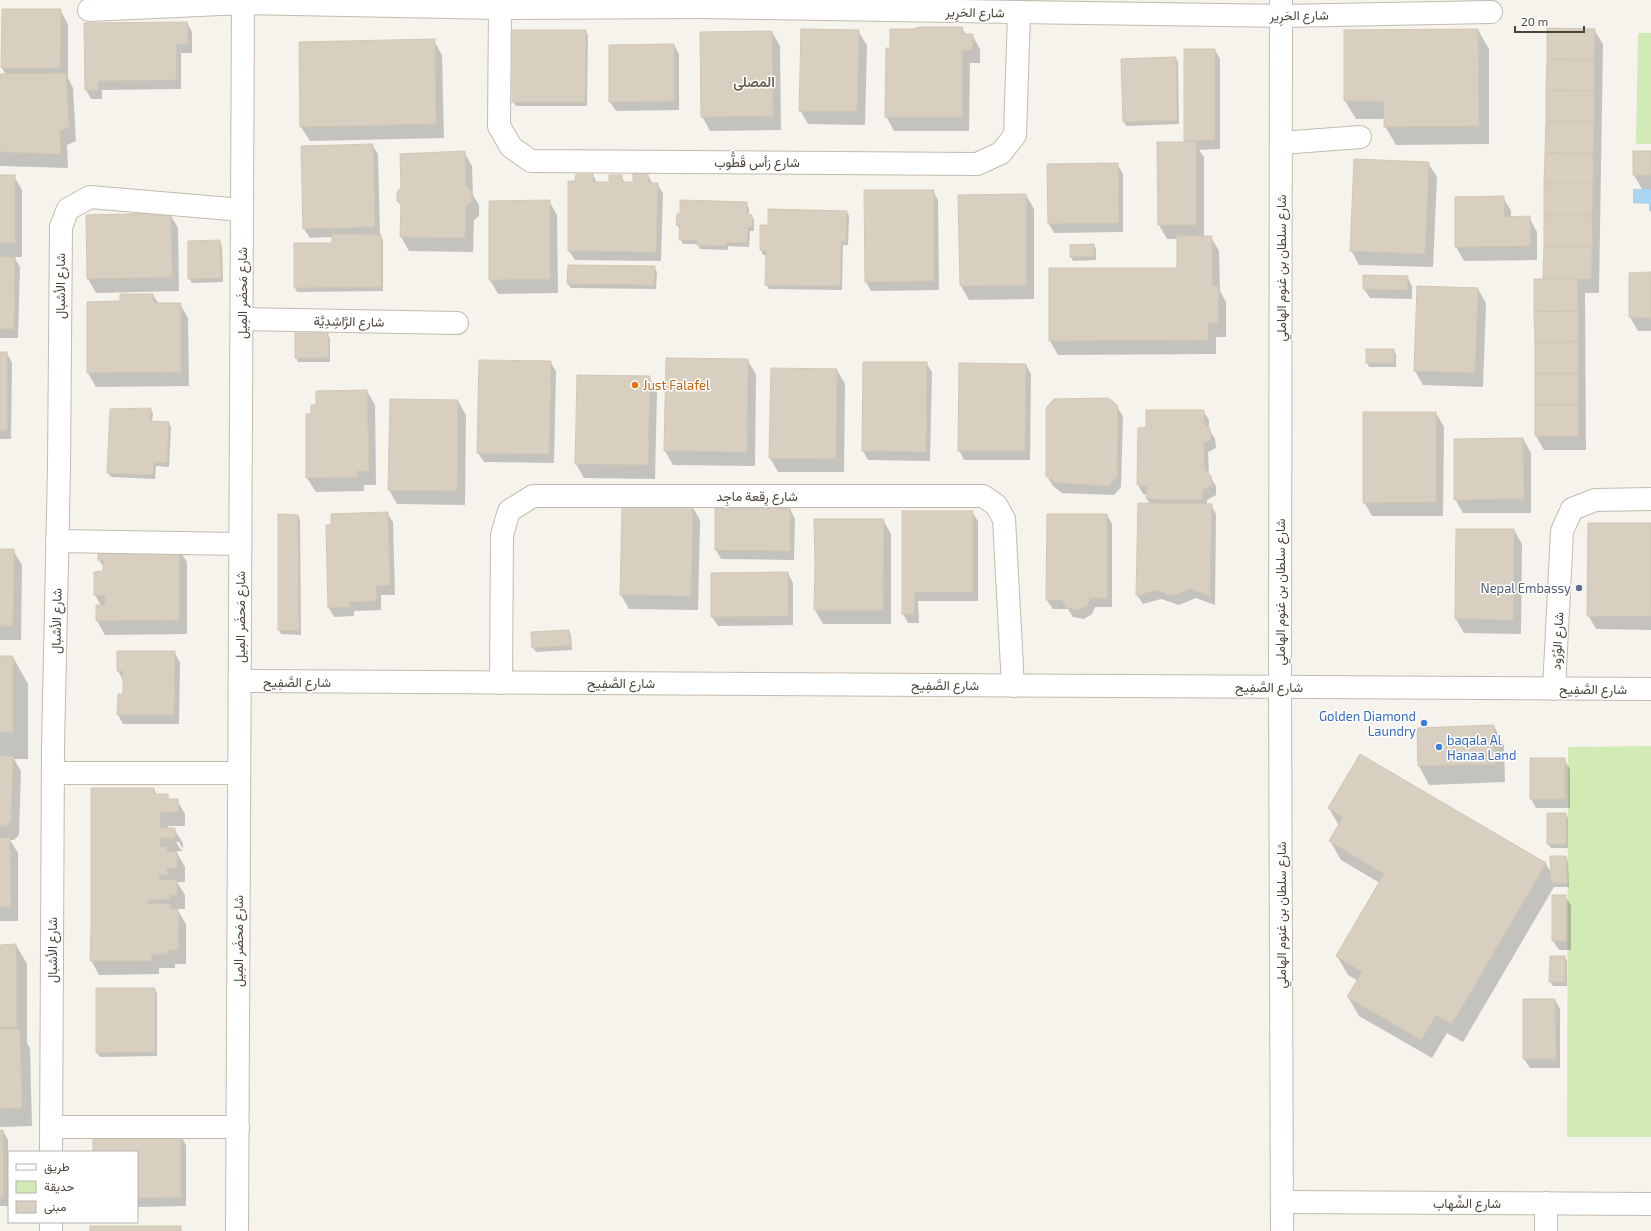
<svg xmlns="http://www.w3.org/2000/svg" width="1651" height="1231" viewBox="0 0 1651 1231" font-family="'Exo 2',Vazirmatn,sans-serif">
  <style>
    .green { fill: #d2eab5 }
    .water { fill: #a9d4f2 }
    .shadow { fill: #0003 }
    .building { fill: #d8cfc1; stroke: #d3c7b4 }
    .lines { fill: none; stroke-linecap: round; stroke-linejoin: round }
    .minor-casing { stroke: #c2bbae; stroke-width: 24 }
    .minor { stroke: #fff; stroke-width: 22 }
    .food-dot { fill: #e8710a; stroke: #fff; stroke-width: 1.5 }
    .service-dot { fill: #5c6f8a; stroke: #fff; stroke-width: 1.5 }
    .shop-dot { fill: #3f7fe0; stroke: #fff; stroke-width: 1.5 }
    .labels { text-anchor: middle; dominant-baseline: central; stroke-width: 3; stroke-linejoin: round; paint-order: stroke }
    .street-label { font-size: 13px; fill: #4b4439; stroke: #fff }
    .food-label { font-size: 13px; fill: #c56008; stroke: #fff; text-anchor: start }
    .service-label { font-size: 13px; fill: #4e5e75; stroke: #fff; text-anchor: end }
    .shop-label { font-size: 13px; fill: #366cbe; stroke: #fff; text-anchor: end }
    .neighbourhood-label { font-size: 14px; font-weight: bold; fill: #6e6250; stroke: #fff }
  </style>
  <rect width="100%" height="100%" fill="#f6f3ec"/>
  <g class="green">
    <polygon points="1638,33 1651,33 1651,144 1636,144"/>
    <polygon points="1651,746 1651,1137 1567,1137 1568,747"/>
  </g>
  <polygon class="water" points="1633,189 1651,189 1651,211 1649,211 1649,204 1633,203"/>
  <g class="shadow">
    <polygon points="60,10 68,24 68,78 73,88 76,141 67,145 68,168 0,166 0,75 6,75 2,68"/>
    <polygon points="187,23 192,32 192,53 181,53 181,89 102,90 102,99 91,99 86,90 85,24"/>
    <polygon points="962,28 966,35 972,35 980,49 980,63 970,63 969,131 894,131 886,116 891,49 913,30"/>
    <polygon points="1478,30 1489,49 1489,144 1396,145 1385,126 1385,119 1356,119 1345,101"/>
    <polygon points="1594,30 1603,44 1599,293 1585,293 1586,450 1544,450 1536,436 1535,280 1544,280"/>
    <polygon points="585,31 588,35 587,106 516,106 513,102"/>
    <polygon points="858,31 867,45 865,125 808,124 800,110"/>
    <polygon points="772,32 780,46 781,130 710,131 702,116"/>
    <polygon points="434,41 442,55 444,138 310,141 301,127"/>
    <polygon points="674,45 679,54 679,110 616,111 610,102"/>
    <polygon points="1215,50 1220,59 1220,149 1199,150 1204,157 1204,237 1211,237 1219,251 1220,291 1226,302 1226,337 1216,337 1216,354 1058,355 1050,341 1050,269 1178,269 1178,239 1167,239 1159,225 1158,143 1186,143 1185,140"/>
    <polygon points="1175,58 1178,62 1179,124 1126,126 1124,122"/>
    <polygon points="372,145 378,154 380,236 383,240 383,291 297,292 295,287 333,244 333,237 310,238 304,229"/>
    <polygon points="464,152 472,166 473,195 479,205 479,216 474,220 473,252 409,251 401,237 402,208 398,201"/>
    <polygon points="1651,152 1651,189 1642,189 1634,175"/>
    <polygon points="1428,163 1437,177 1433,267 1359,265 1351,250"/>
    <polygon points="1117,164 1123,174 1123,232 1054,233 1049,224 1048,165"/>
    <polygon points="647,174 653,184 657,184 663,193 661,261 575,260 569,251 576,182 593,175 597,183 610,183 621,176 625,183 634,183"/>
    <polygon points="0,176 14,176 22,190 22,257 14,257 20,267 18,338 0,338"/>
    <polygon points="933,191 938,200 939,290 871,291 866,282"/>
    <polygon points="1026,195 1034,209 1034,299 969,300 961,286"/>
    <polygon points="1503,197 1511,211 1511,218 1529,217 1537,232 1537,260 1464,261 1456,247"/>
    <polygon points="549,201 557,215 558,293 498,294 490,280"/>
    <polygon points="746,203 749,208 749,216 752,216 754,220 754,231 750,231 749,247 728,246 728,250 700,249 698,244 683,244 680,239 680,229 677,225"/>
    <polygon points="847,212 849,216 848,245 843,245 842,290 769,289 766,284 767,255 763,255 761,250 761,226 769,226"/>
    <polygon points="170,214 178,228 179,291 96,293 88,279"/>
    <polygon points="220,241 222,246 223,282 192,283 189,278"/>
    <polygon points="1093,245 1096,249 1096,260 1073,261 1071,257"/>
    <polygon points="654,267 657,272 656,289 571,288 568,284"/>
    <polygon points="1630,274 1651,274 1651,331 1638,331 1630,317"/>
    <polygon points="1407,277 1412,286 1412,299 1370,298 1364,289"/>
    <polygon points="1478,289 1486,303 1483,387 1423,385 1415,371"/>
    <polygon points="153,295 159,304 180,304 188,318 189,386 96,387 88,373 121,302"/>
    <polygon points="327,334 330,338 330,362 298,362 296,357"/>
    <polygon points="1394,350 1396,355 1396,367 1369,367 1367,362"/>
    <polygon points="0,353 7,353 12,363 11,439 0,439"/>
    <polygon points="747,360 756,374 755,466 673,465 665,451"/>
    <polygon points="550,362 556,371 554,463 484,462 478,453"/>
    <polygon points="864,363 926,363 932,372 930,461 868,460 863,451"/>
    <polygon points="1026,365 1031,374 1030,460 964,460 959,450"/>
    <polygon points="837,370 845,384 844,472 778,472 770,458"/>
    <polygon points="649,377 657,391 655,479 584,478 576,464"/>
    <polygon points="367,391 375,405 376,485 364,485 364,491 316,492 307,478 307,415 312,415 317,406"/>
    <polygon points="458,401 466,415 465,505 397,504 389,490"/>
    <polygon points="1117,407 1123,416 1121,487 1114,495 1062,493 1053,486 1047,476"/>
    <polygon points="150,409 153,413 152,422 169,423 171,427 169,467 156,466 155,479 111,477 108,473"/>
    <polygon points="1203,411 1209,420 1209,429 1215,439 1216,448 1208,452 1209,475 1216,486 1216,495 1207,500 1207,505 1211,505 1216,514 1215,605 1196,598 1179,605 1161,599 1143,604 1137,595 1150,504 1147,499 1147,495 1143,494 1138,485"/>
    <polygon points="1436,413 1444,427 1443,516 1372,516 1364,502"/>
    <polygon points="1523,439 1531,453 1531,513 1463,513 1455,499"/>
    <polygon points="692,506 700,520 698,610 629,609 621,595"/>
    <polygon points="716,509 790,509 795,519 794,560 721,559 716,550"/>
    <polygon points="903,512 972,512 978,521 978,601 918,601 919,623 908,623 903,614"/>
    <polygon points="387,513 393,522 395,595 381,595 381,610 354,611 354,616 334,617 329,608"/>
    <polygon points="1048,515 1107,515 1112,524 1112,607 1095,607 1092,614 1084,619 1073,617 1068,609 1053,609 1047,600"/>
    <polygon points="298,516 300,520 301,635 281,634 279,630"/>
    <polygon points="883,520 891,534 891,624 823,624 815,610"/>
    <polygon points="1651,524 1651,630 1596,629 1588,615"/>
    <polygon points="1514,530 1522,544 1521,634 1464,633 1456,619"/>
    <polygon points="178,548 187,562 187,634 105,635 97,621 101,606 95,595 95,572 104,572 105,569 99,560"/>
    <polygon points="0,550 13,550 22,565 21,640 0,640"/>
    <polygon points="788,573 793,583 793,625 718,626 712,617"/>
    <polygon points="569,631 571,635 572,650 536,652 533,648"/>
    <polygon points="118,652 174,652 180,662 179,724 123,724 118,715 124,695 123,680 118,671"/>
    <polygon points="0,657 13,657 28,684 28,759 14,759 21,771 19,835 14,840 10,840 18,853 18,921 0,921"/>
    <polygon points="1494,726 1504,745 1505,782 1429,785 1419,766 1418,729"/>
    <polygon points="1360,756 1546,864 1552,874 1566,857 1568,861 1569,887 1554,887 1463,1042 1447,1033 1432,1058 1359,1016 1348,997 1358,981 1348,975 1337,956 1380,883 1341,860 1330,841 1339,826 1329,808"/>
    <polygon points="1531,759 1564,759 1570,769 1570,808 1536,808 1531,799"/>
    <polygon points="154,789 157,795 167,795 170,800 177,800 185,814 185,826 168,826 168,829 174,829 183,843 183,849 179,842 176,842 182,851 176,851 185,867 185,882 177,882 185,895 185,909 177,909 186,924 186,964 175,964 175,968 159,968 159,974 99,975 91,960"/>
    <polygon points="1566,814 1568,818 1568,848 1551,848 1548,844"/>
    <polygon points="1565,896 1571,905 1571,950 1559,950 1553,941"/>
    <polygon points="16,945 27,964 27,1043 30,1048 32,1126 0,1127 0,946"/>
    <polygon points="1565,957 1567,961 1567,986 1553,986 1550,981"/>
    <polygon points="154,989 157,993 157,1056 100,1057 97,1053"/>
    <polygon points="1555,1000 1560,1009 1560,1068 1530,1068 1524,1059"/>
    <polygon points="0,1131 3,1131 8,1140 8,1206 0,1206"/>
    <polygon points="181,1136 186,1145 186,1206 137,1207 137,1152 94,1152"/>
  </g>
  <g class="building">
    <polygon points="2,9 61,9 60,68 1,68"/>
    <polygon points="187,22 188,44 176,44 176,80 98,81 98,90 85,90 84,23"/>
    <polygon points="919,27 963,27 962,34 973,34 972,50 962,50 962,117 885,117 886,48 890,48 890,29 913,29"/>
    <polygon points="1547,28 1595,29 1594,60 1547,59"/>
    <polygon points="801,29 859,30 857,111 799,111"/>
    <polygon points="1478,29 1479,126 1384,127 1384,101 1344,101 1344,30"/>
    <polygon points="512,30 586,30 585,102 512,102"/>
    <polygon points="772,31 773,116 701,117 700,32"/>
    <polygon points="435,39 436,124 300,127 299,42"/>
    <polygon points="674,44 674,101 609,102 609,45"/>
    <polygon points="1184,49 1215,49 1215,140 1184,141"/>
    <polygon points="1176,57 1177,120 1123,122 1121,59"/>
    <polygon points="1547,59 1594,60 1594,91 1546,90"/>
    <polygon points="66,73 69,127 60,131 61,154 0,152 0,74"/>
    <polygon points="1546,90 1594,91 1594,122 1546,122"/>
    <polygon points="1546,122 1594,122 1593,154 1545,153"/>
    <polygon points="1157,142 1196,142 1196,225 1158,225"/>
    <polygon points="373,144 375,227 303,229 301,146"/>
    <polygon points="465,151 466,186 471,190 472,202 466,206 465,238 400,237 401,205 397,201 397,192 401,187 400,154"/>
    <rect x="1633" y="151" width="18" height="24"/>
    <polygon points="1545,153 1593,154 1593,184 1544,184"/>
    <polygon points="1354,159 1429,162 1425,254 1350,251"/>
    <polygon points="1118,163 1119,223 1048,224 1047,164"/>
    <polygon points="648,173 648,183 658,183 656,252 568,251 568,181 575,181 576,174 593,174 593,182 609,182 609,175 622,175 622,182 633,182 633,174"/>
    <rect x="0" y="175" width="15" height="68"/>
    <polygon points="1544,184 1593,184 1592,216 1544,216"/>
    <polygon points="864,190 934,190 934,281 865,282"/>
    <polygon points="1026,194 1026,285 960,286 958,195"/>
    <polygon points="1504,196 1504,217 1530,216 1530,246 1455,247 1455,197"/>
    <polygon points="550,200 550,279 489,280 489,201"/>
    <polygon points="680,200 747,202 747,214 752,215 752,227 748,227 747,243 726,242 726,246 697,245 697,240 679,240 680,225 676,225 677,214 680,214"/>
    <polygon points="768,209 847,211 846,241 841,241 840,286 765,285 766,251 760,250 760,225 768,225"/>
    <polygon points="171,213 172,277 87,279 86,215"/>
    <rect x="1544" y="216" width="48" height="31"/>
    <polygon points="332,234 381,235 381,287 294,288 294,243 332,243"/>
    <polygon points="1177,236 1212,236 1212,285 1218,286 1218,323 1208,323 1208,340 1049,341 1049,268 1177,268"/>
    <polygon points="220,240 221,278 188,279 188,241"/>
    <polygon points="1094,244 1094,256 1070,257 1070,245"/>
    <polygon points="1544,247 1592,247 1591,279 1543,279"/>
    <polygon points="0,257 15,257 14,329 0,329"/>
    <polygon points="568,265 655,266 654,285 567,284"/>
    <polygon points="1651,272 1651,318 1629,317 1629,273"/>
    <polygon points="1363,275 1408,276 1407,290 1363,289"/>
    <polygon points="1534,279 1577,279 1578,311 1534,312"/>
    <polygon points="1417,286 1478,288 1475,373 1414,371"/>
    <polygon points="120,294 153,294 154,303 181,303 181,372 87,373 87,302 120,301"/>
    <polygon points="1578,311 1578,342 1535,343 1534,312"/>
    <rect x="295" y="333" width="33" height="25"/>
    <polygon points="1578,342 1578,374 1535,374 1535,343"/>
    <rect x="1366" y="349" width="28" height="14"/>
    <rect x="0" y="352" width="7" height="78"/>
    <polygon points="666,358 748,359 747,452 664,451"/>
    <polygon points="479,360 551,361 549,454 477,453"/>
    <polygon points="863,362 927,362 926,452 862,451"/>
    <polygon points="959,363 1026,364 1025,451 958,451"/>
    <polygon points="771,368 837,369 836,459 769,458"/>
    <rect x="1535" y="374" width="43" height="31"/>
    <polygon points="577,375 650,376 648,465 575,464"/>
    <polygon points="367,390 369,471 357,471 357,477 306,478 306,414 311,414 311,405 316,405 316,391"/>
    <polygon points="1109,398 1118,406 1117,477 1109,486 1056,483 1046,476 1046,408 1054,399"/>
    <polygon points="390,399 458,400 457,491 388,490"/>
    <rect x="1535" y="405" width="43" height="31"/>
    <polygon points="151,408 150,421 169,422 167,463 154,462 153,475 107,473 110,409"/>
    <polygon points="1146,410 1204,410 1204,423 1210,429 1211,439 1204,443 1204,469 1211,476 1212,485 1202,490 1202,500 1146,499 1147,487 1137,485 1138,428 1146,427"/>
    <polygon points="1363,412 1436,412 1436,502 1363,503"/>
    <polygon points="1523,438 1524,499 1454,500 1454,439"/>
    <polygon points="1138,503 1212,504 1210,596 1190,589 1173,596 1156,590 1136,596"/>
    <polygon points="693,505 691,596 620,595 622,506"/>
    <polygon points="715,508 790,508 790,551 715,550"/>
    <polygon points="902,511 973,511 973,592 914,592 914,614 902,614"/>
    <polygon points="388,512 390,585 376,586 376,601 349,602 349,607 328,608 326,525 331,525 331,514"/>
    <polygon points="278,514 298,515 299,631 278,630"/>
    <polygon points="1047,514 1107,514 1107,598 1090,598 1088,605 1079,610 1066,608 1062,600 1046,600"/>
    <polygon points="814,519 884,519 883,610 814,610 815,565"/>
    <polygon points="1588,523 1651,523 1651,616 1587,616"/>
    <polygon points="1456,529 1514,529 1513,620 1455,619"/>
    <polygon points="179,547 179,620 96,621 96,605 105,605 105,595 94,595 94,572 103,571 104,560 98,560 98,548"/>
    <polygon points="0,549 14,549 13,626 0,626"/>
    <polygon points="788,572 788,616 711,617 711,573"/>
    <polygon points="569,630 571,645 532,648 531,632"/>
    <polygon points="117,651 175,651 174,715 117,715 118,694 123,694 123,671 117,671"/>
    <rect x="0" y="656" width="13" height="76"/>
    <polygon points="1494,725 1495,764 1418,766 1417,728"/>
    <polygon points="1360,754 1546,863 1452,1024 1436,1015 1421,1040 1347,997 1362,972 1336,956 1384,874 1329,841 1343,817 1328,808"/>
    <polygon points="0,756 13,756 11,821 6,826 0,826"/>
    <rect x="1530" y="758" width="35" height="41"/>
    <polygon points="91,788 154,788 154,794 168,794 168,799 178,799 178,812 160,812 160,828 175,828 175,838 160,838 160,847 167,846 167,852 177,852 177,868 167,868 167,875 159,875 159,880 177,880 177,895 170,895 170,899 148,900 148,904 170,904 170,909 178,909 178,950 167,950 167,954 152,954 151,961 90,961 91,930"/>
    <rect x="1547" y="813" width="19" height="31"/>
    <polygon points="0,838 10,838 11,907 0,907"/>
    <polygon points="1550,856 1566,856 1567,883 1551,883"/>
    <rect x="1552" y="895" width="14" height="46"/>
    <polygon points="16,944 17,1027 0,1027 0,945"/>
    <polygon points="1550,956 1565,956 1565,982 1549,982"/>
    <polygon points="96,988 155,988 155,1052 96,1053"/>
    <polygon points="1523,999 1555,999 1556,1059 1523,1059"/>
    <polygon points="0,1029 20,1029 22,1108 0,1108"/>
    <rect x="0" y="1130" width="3" height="67"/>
    <polygon points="181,1135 181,1197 137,1198 137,1152 93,1152 93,1137"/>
    <rect x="90" y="1226" width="91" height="5"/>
  </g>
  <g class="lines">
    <g class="minor-casing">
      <g id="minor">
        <polyline points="1281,0 1280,687 1282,1231"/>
        <polyline points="500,8 499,126 511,147 531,161 977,164 1001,153 1015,135 1019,13"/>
        <polyline points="89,10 243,3 500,8 700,7 1281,16 1491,12"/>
        <polyline points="1281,143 1360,137"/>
        <polyline points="242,319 457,323"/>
        <polyline points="57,541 240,544"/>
        <polyline points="240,681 1651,689"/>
        <polyline points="501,683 502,535 509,511 533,496 983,496 996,505 1004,519 1013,686"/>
        <polyline points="1554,689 1562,531 1572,509 1595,500 1651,499"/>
        <polyline points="53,773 239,773"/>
        <polyline points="51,1127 238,1127"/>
        <polyline points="51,1152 53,748 59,467 61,227 68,209 90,197 242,210"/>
        <polyline points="1282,1202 1651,1204"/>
        <polyline points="1546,1203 1546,1231"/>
        <polyline points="51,1231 51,1222"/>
        <polyline points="237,1231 243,0"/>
      </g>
    </g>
    <use href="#minor" class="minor"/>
  </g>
  <circle class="food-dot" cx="635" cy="385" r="4"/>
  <circle class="service-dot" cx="1579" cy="588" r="4"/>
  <g class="shop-dot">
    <circle cx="1424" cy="723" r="4"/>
    <circle cx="1439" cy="747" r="4"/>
  </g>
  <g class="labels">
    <g class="street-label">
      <text transform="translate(975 12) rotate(1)">شارع الحَرِير</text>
      <text transform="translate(1299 15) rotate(-1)">شارع الحَرِير</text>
      <text x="757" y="162">شارع رَأس قَطُّوب</text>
      <text transform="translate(1281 268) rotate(-90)">شارع سلطان بن غنوم الهاملي</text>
      <text transform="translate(60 286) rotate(-90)">شارع الأشبال</text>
      <text transform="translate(242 293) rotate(-90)">شارع مَحضَر المِيل</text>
      <text transform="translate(349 321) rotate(1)">شارع الرَّاشِدِيَّة</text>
      <text x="757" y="496">شارع رِقعة ماجِد</text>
      <text transform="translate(1280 592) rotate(-90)">شارع سلطان بن غنوم الهاملي</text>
      <text transform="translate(240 617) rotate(-90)">شارع مَحضَر المِيل</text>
      <text transform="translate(56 621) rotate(-89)">شارع الأشبال</text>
      <text transform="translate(1557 641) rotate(-87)">شارع الوُرُود</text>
      <text x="297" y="682">شارع الصَّفِيح</text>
      <text x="621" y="683">شارع الصَّفِيح</text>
      <text x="945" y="685">شارع الصَّفِيح</text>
      <text x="1269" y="687">شارع الصَّفِيح</text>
      <text x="1593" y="689">شارع الصَّفِيح</text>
      <text transform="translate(1281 915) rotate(-90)">شارع سلطان بن غنوم الهاملي</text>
      <text transform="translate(238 941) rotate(-90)">شارع مَحضَر المِيل</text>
      <text transform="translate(52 950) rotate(-90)">شارع الأشبال</text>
      <text x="1467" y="1203">شارع الشِّهاب</text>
    </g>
    <g class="food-label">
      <text x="643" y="385">Just Falafel</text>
    </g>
    <g class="service-label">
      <text x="1571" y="588">Nepal Embassy</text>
    </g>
    <g class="shop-label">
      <text x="1416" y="716">Golden Diamond<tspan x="1416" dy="15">Laundry</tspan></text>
      <text x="1447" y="740" text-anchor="start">baqala Al<tspan x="1447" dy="15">Hanaa Land</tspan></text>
    </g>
    <g class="neighbourhood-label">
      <text x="754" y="81">المصلى</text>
    </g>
  </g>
  <rect x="8" y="1151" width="130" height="72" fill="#ffffff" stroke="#b7b4b0"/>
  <rect x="16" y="1164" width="20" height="6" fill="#ffffff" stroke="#b7b4b0"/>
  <text x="44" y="1171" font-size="12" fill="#4b4439">طريق</text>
  <rect x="16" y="1181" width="20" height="12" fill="#d2eab5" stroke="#b7b4b0"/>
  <text x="44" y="1191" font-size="12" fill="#4b4439">حديقة</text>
  <rect x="16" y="1201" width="20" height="12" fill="#d8cfc1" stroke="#b7b4b0"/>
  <text x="44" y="1211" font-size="12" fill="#4b4439">مبنى</text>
  <path d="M1515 26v6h69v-6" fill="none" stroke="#4b4439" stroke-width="2"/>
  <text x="1521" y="26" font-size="12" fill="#4b4439" stroke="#ffffff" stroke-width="3" paint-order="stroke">20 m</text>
</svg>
